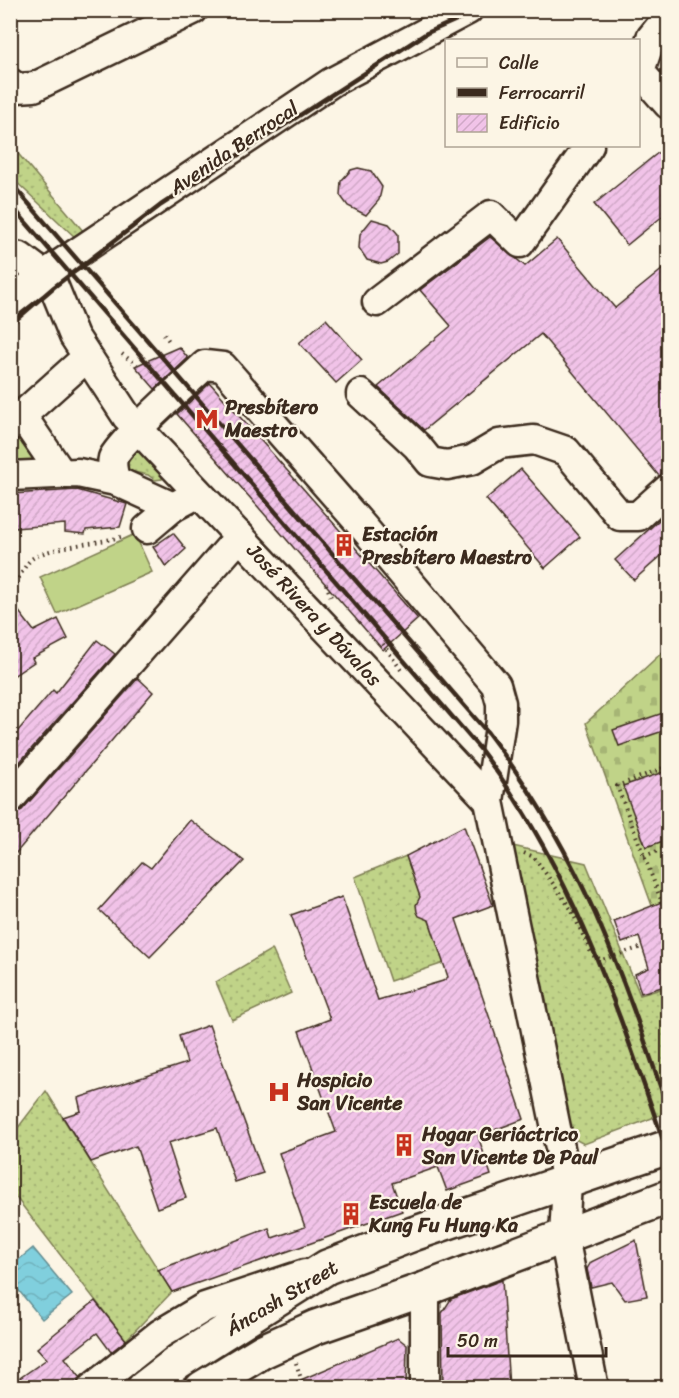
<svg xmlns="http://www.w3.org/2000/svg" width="679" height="1398" viewBox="0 0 679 1398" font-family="Sriracha,sans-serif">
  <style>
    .grass { fill: url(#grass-dots); stroke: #7e7e53; stroke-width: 1.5 }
    .cemetery { fill: url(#cemetery-stones); stroke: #7e7e53; stroke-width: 1.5 }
    .park { fill: url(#park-tufts); stroke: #7e7e53; stroke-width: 1.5 }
    .pitch { fill: #c0d388; stroke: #7e7e53; stroke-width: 1.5 }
    .water { fill: url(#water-waves); stroke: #648d91; stroke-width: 1.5 }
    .building { fill: url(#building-hatch); stroke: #3b2a1e; stroke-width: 1.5 }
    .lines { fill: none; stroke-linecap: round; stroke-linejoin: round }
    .minor-casing { stroke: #3b2a1e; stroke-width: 33 }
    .major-casing { stroke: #3b2a1e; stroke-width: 38 }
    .path { stroke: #3b2a1e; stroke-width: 4; stroke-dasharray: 1.5 4.5; stroke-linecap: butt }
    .minor { stroke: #fcf5e5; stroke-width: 28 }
    .major { stroke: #fcf5e5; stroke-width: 33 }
    .rail { stroke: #3b2a1e; stroke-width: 4.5 }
    .labels { text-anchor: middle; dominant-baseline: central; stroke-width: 4.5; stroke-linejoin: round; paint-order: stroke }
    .street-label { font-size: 20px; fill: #3b2a1e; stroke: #fcf5e5 }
    .poi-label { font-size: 20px; font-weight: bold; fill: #3b2a1e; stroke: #fcf5e5; text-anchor: start }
  </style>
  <defs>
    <pattern id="grass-dots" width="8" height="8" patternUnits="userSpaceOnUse" patternTransform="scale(1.5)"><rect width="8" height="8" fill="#c0d388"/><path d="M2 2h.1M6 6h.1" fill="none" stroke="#a6b575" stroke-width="1.8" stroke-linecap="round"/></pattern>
    <pattern id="cemetery-stones" width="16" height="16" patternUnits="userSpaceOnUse" patternTransform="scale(1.5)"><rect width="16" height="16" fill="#c0d388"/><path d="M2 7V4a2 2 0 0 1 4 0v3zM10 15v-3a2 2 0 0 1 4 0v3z" fill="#a6b575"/></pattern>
    <pattern id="park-tufts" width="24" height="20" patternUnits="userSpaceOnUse" patternTransform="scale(1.5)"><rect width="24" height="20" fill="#c0d388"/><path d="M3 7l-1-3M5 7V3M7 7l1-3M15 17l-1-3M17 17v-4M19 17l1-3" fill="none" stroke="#a6b575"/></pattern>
    <pattern id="water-waves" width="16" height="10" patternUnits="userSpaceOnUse" patternTransform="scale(1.5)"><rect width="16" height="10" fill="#80cfdd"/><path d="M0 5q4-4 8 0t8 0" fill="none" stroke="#70b2bd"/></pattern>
    <pattern id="building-hatch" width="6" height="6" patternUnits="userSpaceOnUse" patternTransform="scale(1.5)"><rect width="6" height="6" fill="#f1c3e8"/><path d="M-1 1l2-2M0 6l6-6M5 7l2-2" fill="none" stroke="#d0a8c7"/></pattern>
  </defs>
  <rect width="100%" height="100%" fill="#fcf5e5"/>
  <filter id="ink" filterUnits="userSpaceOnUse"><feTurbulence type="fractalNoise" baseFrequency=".0167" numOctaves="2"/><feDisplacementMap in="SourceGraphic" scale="12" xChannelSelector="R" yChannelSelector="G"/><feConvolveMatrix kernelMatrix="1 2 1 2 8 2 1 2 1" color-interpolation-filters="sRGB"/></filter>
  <g filter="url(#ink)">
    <g class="grass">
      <polygon points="10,144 84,232 77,239 11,177"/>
      <polygon points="135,449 140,450 162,475 162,479 155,480 148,475 129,471 125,465"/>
      <polygon points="513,846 586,863 640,995 668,987 668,1112 584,1144 569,1136"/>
      <polygon points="406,856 444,963 390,981 355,877"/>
      <polygon points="272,949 291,993 232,1020 216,982"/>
      <polygon points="46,1091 172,1292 126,1340 11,1191 10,1138"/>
    </g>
    <polygon class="cemetery" points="668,647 668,950 586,723"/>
    <polygon class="park" points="18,434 38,462 11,470 10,435"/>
    <polygon class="pitch" points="135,534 152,572 57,614 40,577"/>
    <polygon class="water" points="33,1248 72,1295 42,1319 11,1281 11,1266"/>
    <g class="building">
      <polygon points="669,144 669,211 627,245 594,204"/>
      <polygon points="358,168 371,171 382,187 379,200 366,215 348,206 340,195 341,181 351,170"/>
      <polygon points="372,219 389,224 398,234 398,254 388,262 381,264 367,260 359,248 360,234"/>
      <polygon points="490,237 525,266 557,239 615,308 669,264 669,473 659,476 541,334 424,430 378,387 451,326 420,290"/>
      <polygon points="326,319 362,360 336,383 299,343"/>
      <polygon points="179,347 188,358 155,389 135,366"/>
      <polygon points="210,383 418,619 383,650 177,414"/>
      <polygon points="521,469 580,537 545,568 486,499"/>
      <polygon points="77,490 127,504 120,527 86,530 85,534 65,532 65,524 15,528 11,494"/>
      <polygon points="669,511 669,549 634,580 615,560"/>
      <polygon points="173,533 186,549 166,567 153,547"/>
      <polygon points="10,600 34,631 58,619 68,639 32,658 34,662 10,678"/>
      <polygon points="97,640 115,654 10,773 10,740 53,690 56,693"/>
      <polygon points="138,678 153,692 10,860 10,815 22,810"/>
      <polygon points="669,711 669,729 619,746 613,730"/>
      <polygon points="669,770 669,839 646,847 623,786"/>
      <polygon points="190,820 244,861 150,957 99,910 142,862 151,868"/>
      <polygon points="464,826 493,905 456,919 524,1119 478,1136 491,1175 447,1191 438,1167 392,1183 402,1211 172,1292 158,1270 269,1228 272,1238 305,1227 279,1153 336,1132 299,1031 330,1019 291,915 342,897 378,1000 443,981 448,977 429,920 419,916 417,912 416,905 420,897 406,856"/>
      <polygon points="669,899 669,985 641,993 635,974 649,968 639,937 622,943 614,921"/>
      <polygon points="209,1025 263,1173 235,1182 217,1128 168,1143 186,1198 157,1208 136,1146 91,1162 63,1117 81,1111 78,1098 187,1063 179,1036"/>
      <polygon points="636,1240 647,1296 625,1300 612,1282 591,1287 587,1269 591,1262"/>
      <polygon points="502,1280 509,1388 443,1388 442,1313 451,1299"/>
      <polygon points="95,1301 126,1340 111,1352 97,1333 65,1358 80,1377 69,1388 10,1388 10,1385 47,1359 37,1348"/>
      <polygon points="398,1338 407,1345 406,1388 282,1388"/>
    </g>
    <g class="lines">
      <g class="minor-casing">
        <g id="minor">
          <polyline points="641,73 668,104"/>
          <polyline points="638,77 651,38 668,17"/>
          <polyline points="10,83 17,88 34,87 193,10"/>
          <polyline points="10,255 20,257 44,275 54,287 74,336 127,417 489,801"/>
          <polyline points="10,302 44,275 332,82 468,10"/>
          <polyline points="377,302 491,215 520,243 589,146"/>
          <polyline points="361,394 417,446 430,462 447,465 472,460 499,444 534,440 566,451 620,516 638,516 668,489"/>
          <polyline points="22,416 61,473"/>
          <polyline points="10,426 87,357"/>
          <polyline points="10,476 78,473 116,481 173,507"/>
          <path d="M116,481C113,473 111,466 113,458C117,445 191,378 205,365L223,367L364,528L496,685L501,703V720L489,801L567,1182L564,1237L594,1388"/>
          <polyline points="147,529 173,507 188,499"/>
          <polyline points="10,799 240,536"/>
          <polyline points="92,1388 160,1334 205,1307 305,1274"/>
          <polyline points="425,1388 425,1289"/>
        </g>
      </g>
      <g class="major-casing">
        <g id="major">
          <polyline points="144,1388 179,1361 327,1267 413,1234 668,1147"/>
          <polyline points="202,1388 263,1351 316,1327 425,1289 668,1197"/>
        </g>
      </g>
      <g class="path">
        <polyline points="164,334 169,341"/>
        <polyline points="122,354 137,365"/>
        <polyline points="326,584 331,597"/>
        <path d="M10,594C17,584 24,564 33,558C52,546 100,543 125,536"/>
        <polyline points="383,644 401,670"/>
        <polyline points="668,766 617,786 668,918"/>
        <polyline points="524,853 534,857 571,909 592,955 602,960 642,947"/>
        <polyline points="644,856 668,847"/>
        <polyline points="663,935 668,933"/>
        <polyline points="296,1363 304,1388"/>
      </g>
      <use href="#minor" class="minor"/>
      <use href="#major" class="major"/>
      <g class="rail">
        <path d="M10,182L488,733C581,854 620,967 668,1109"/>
        <path d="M10,204L481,750C576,876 617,1008 668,1154"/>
        <polyline points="10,325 54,287 161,205 427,33 479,10"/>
      </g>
    </g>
  </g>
  <defs>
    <g id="metro-bare" transform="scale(1.8)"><path d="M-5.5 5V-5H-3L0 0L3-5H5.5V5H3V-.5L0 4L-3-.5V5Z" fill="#c8321e" stroke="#fcf5e5" stroke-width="2.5" paint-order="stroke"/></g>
    <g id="building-bare" transform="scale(1.8)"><path d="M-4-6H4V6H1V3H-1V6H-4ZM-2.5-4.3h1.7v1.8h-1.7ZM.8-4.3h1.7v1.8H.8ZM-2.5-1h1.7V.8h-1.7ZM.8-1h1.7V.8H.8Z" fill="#c8321e" stroke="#fcf5e5" stroke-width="2.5" paint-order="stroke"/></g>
    <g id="hospital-bare" transform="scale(1.8)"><path d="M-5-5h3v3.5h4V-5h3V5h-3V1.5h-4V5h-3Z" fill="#c8321e" stroke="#fcf5e5" stroke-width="2.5" paint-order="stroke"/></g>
  </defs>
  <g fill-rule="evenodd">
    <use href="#metro-bare" x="207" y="419"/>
    <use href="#building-bare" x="344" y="545"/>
    <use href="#hospital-bare" x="279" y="1092"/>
    <use href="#building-bare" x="404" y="1145"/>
    <use href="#building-bare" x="351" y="1214"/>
  </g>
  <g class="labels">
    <g class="street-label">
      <text transform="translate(234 148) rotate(-34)">Avenida Berrocal</text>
      <text transform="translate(314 615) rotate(47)">José Rivera y Dávalos</text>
      <text transform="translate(282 1298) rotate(-31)">Áncash Street</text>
    </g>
    <g class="poi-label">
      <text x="225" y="407">Presbítero<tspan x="225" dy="23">Maestro</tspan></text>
      <text x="362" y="534">Estación<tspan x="362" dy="23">Presbítero Maestro</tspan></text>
      <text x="297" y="1080">Hospicio<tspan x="297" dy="23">San Vicente</tspan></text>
      <text x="422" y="1134">Hogar Geriáctrico<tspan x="422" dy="23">San Vicente De Paul</tspan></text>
      <text x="369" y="1202">Escuela de<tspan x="369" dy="23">Kung Fu Hung Ka</tspan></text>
    </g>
  </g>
  <rect width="679" height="1398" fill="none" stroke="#fcf5e5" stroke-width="36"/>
  <rect x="18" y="18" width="643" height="1362" fill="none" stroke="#3b2a1e" stroke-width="2" filter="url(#ink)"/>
  <rect x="445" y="39" width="195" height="108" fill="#fcf5e5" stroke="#afa495" stroke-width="1.5"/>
  <rect x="457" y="58" width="30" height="9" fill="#fcf5e5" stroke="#afa495" stroke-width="1.5"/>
  <text x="499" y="69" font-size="18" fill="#3b2a1e">Calle</text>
  <rect x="457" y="88" width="30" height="9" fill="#3b2a1e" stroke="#afa495" stroke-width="1.5"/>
  <text x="499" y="99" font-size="18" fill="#3b2a1e">Ferrocarril</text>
  <rect x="457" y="114" width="30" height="18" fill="url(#building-hatch)" stroke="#afa495" stroke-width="1.5"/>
  <text x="499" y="129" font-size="18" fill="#3b2a1e">Edificio</text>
  <path d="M448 1347v9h158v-9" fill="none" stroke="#3b2a1e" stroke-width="3"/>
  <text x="457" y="1347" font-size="18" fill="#3b2a1e" stroke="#fcf5e5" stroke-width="4.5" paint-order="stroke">50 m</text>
</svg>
